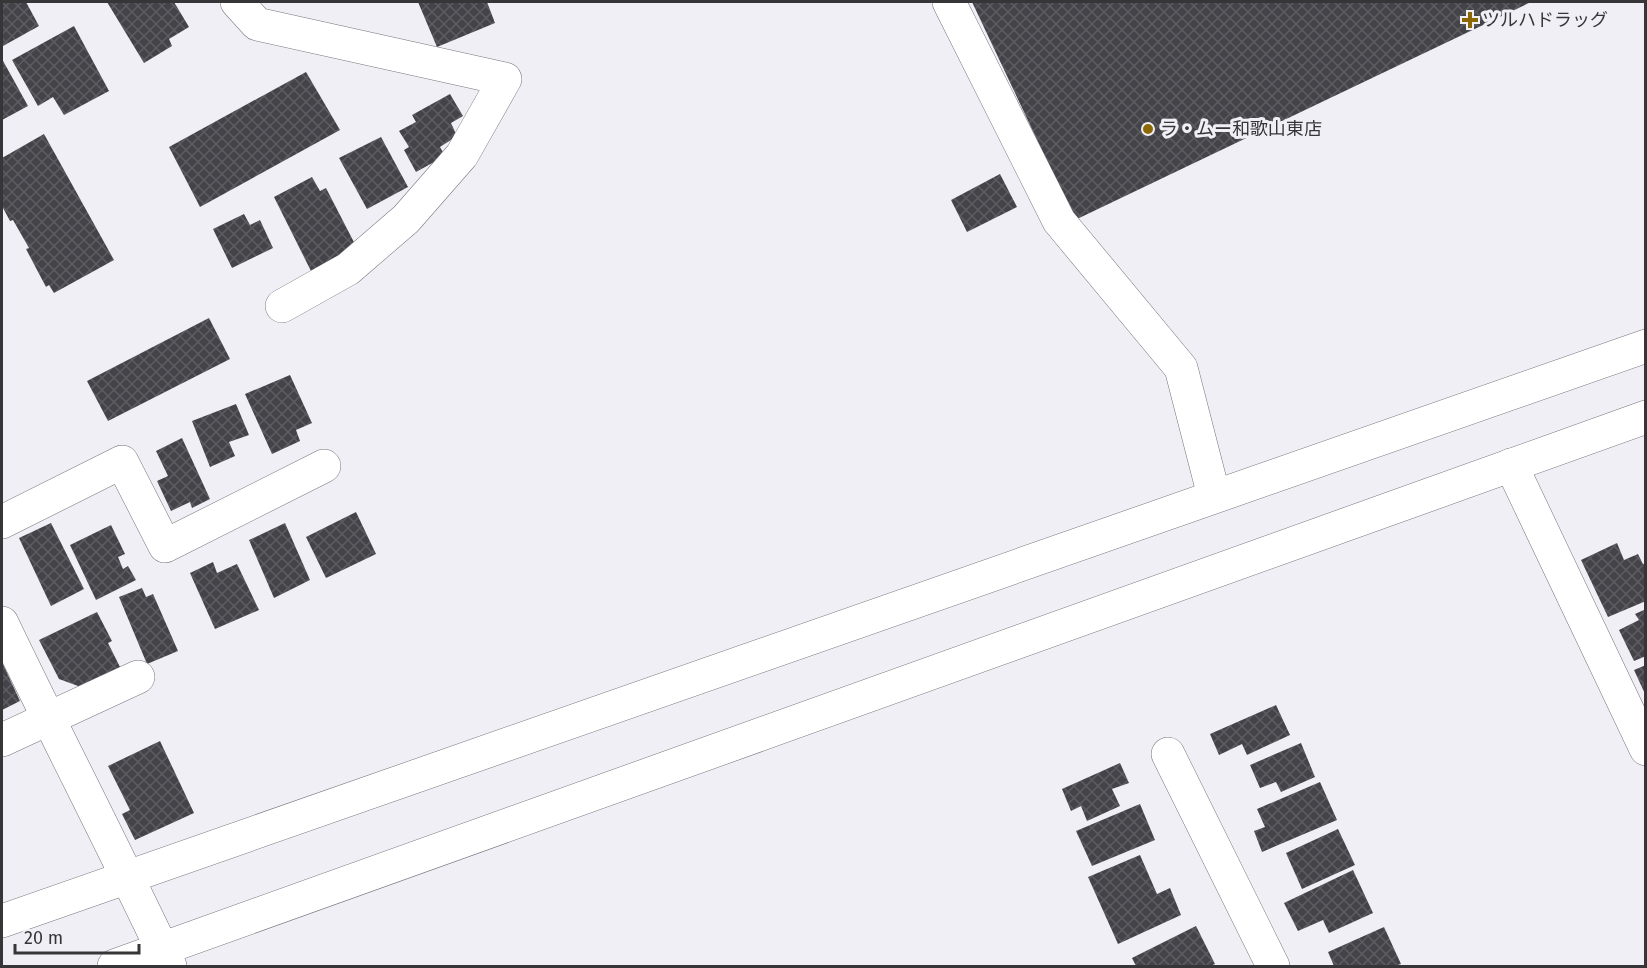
<svg xmlns="http://www.w3.org/2000/svg" width="1647" height="968" viewBox="0 0 1647 968" font-family="'Fira Sans','Noto Sans JP',sans-serif">
  <style>
    .building { fill: url(#building-cross-hatch) }
    .lines { fill: none; stroke-linecap: round; stroke-linejoin: round }
    .street-casing { stroke: #78767d; stroke-width: 34 }
    .secondary-casing { stroke: #78767d; stroke-width: 34 }
    .street { stroke: #fff; stroke-width: 33 }
    .secondary { stroke: #fff; stroke-width: 33 }
    .poi-dot { fill: #8a6806; stroke: #f1eff6; stroke-width: 2 }
    .labels { text-anchor: middle; dominant-baseline: central; stroke-width: 6; stroke-linejoin: round; paint-order: stroke }
    .poi-label { font-size: 18px; fill: #363638; stroke: #f1eff6; text-anchor: start }
  </style>
  <defs>
    <pattern id="building-cross-hatch" width="8" height="8" patternUnits="userSpaceOnUse" patternTransform="scale(1.5)"><rect width="8" height="8" fill="#444349"/><path d="M0 0l8 8M0 8l8-8" fill="none" stroke="#5d5d61"/></pattern>
  </defs>
  <rect width="100%" height="100%" fill="#f1eff6"/>
  <g class="building">
    <polygon points="2,2 26,2 39,26 3,46 2,44"/>
    <polygon points="107,2 174,2 189,27 169,39 172,46 144,63"/>
    <polygon points="418,2 487,2 495,23 437,47"/>
    <polygon points="972,2 1531,2 1075,220"/>
    <polygon points="74,26 109,91 64,115 53,97 38,106 12,60"/>
    <polygon points="2,59 28,106 2,120"/>
    <polygon points="306,72 340,130 200,207 169,147"/>
    <polygon points="450,94 463,116 451,123 457,136 440,147 445,156 416,172 404,150 409,147 399,131 416,122 412,115"/>
    <polygon points="44,134 114,260 54,293 49,285 46,287 26,249 29,248 13,220 10,221 2,206 2,158"/>
    <polygon points="381,137 408,187 367,209 339,158"/>
    <polygon points="1000,174 1017,207 967,232 951,200"/>
    <polygon points="312,177 320,191 326,188 358,250 312,273 274,197"/>
    <polygon points="244,214 250,225 260,220 273,248 232,268 213,229"/>
    <polygon points="209,318 230,359 108,421 87,381"/>
    <polygon points="290,375 312,423 296,430 300,441 272,454 245,394"/>
    <polygon points="236,404 249,435 229,442 235,456 210,467 192,421"/>
    <polygon points="182,438 210,499 192,508 190,502 171,511 157,481 168,476 156,451"/>
    <polygon points="356,512 376,554 326,578 306,537"/>
    <polygon points="51,523 84,589 51,606 19,538"/>
    <polygon points="285,523 310,580 274,598 249,540"/>
    <polygon points="111,525 125,554 118,557 123,569 128,566 136,580 96,600 70,545"/>
    <polygon points="1617,543 1624,560 1638,554 1643,564 1646,563 1646,601 1608,617 1581,560"/>
    <polygon points="213,562 217,573 237,564 259,610 215,629 190,573"/>
    <polygon points="142,588 146,597 153,594 178,651 147,664 119,597"/>
    <polygon points="1646,609 1646,656 1634,661 1619,630 1639,620 1635,614"/>
    <polygon points="97,612 112,641 108,643 123,673 89,690 59,679 39,640"/>
    <polygon points="2,662 20,701 2,710"/>
    <polygon points="1646,665 1646,696 1634,670"/>
    <polygon points="1276,705 1290,735 1247,755 1242,744 1219,755 1210,734"/>
    <polygon points="160,741 194,813 135,840 122,814 130,810 108,766"/>
    <polygon points="1301,743 1315,777 1281,792 1276,782 1260,788 1250,765"/>
    <polygon points="1120,763 1129,783 1112,789 1120,806 1087,821 1081,806 1071,811 1062,789"/>
    <polygon points="1320,782 1337,820 1262,852 1254,831 1265,827 1257,809"/>
    <polygon points="1140,804 1155,840 1092,866 1076,831"/>
    <polygon points="1338,829 1355,865 1302,889 1286,853"/>
    <polygon points="1140,855 1157,894 1170,888 1181,915 1118,944 1088,877"/>
    <polygon points="1353,870 1373,913 1329,933 1323,920 1298,931 1284,903"/>
    <polygon points="1196,926 1215,964 1210,966 1136,966 1132,958"/>
    <polygon points="1384,927 1401,964 1395,966 1334,966 1328,952"/>
  </g>
  <g class="lines">
    <g class="street-casing">
      <g id="street">
        <polyline points="237,2 257,24 505,79 462,155 406,219 348,269 282,306"/>
        <polyline points="949,2 1059,221 1181,368 1214,496"/>
        <polyline points="1511,465 1646,749"/>
        <polyline points="2,522 122,462 165,546 324,466"/>
        <path d="M2,623C57,738 116,851 170,966"/>
        <polyline points="2,740 138,677"/>
        <polyline points="1168,754 1273,966"/>
      </g>
    </g>
    <g class="secondary-casing">
      <g id="secondary">
        <polyline points="2,921 1646,346"/>
        <polyline points="114,966 1646,417"/>
      </g>
    </g>
    <use href="#street" class="street"/>
    <use href="#secondary" class="secondary"/>
  </g>
  <g class="poi-dot">
    <path d="M1467 11h6v6h6v6h-6v6h-6v-6h-6v-6h6z"/>
    <circle cx="1148" cy="129" r="6"/>
  </g>
  <g class="labels">
    <g class="poi-label">
      <text x="1482" y="20">ツルハドラッグ</text>
      <text x="1160" y="129">ラ・ムー和歌山東店</text>
    </g>
  </g>
  <rect width="1647" height="968" fill="none" stroke="#363638" stroke-width="6"/>
  <path d="M15 944v9h124v-9" fill="none" stroke="#363638" stroke-width="3"/>
  <text x="24" y="944" font-size="18" fill="#363638" stroke="#f1eff6" stroke-width="4.5" paint-order="stroke">20 m</text>
</svg>
